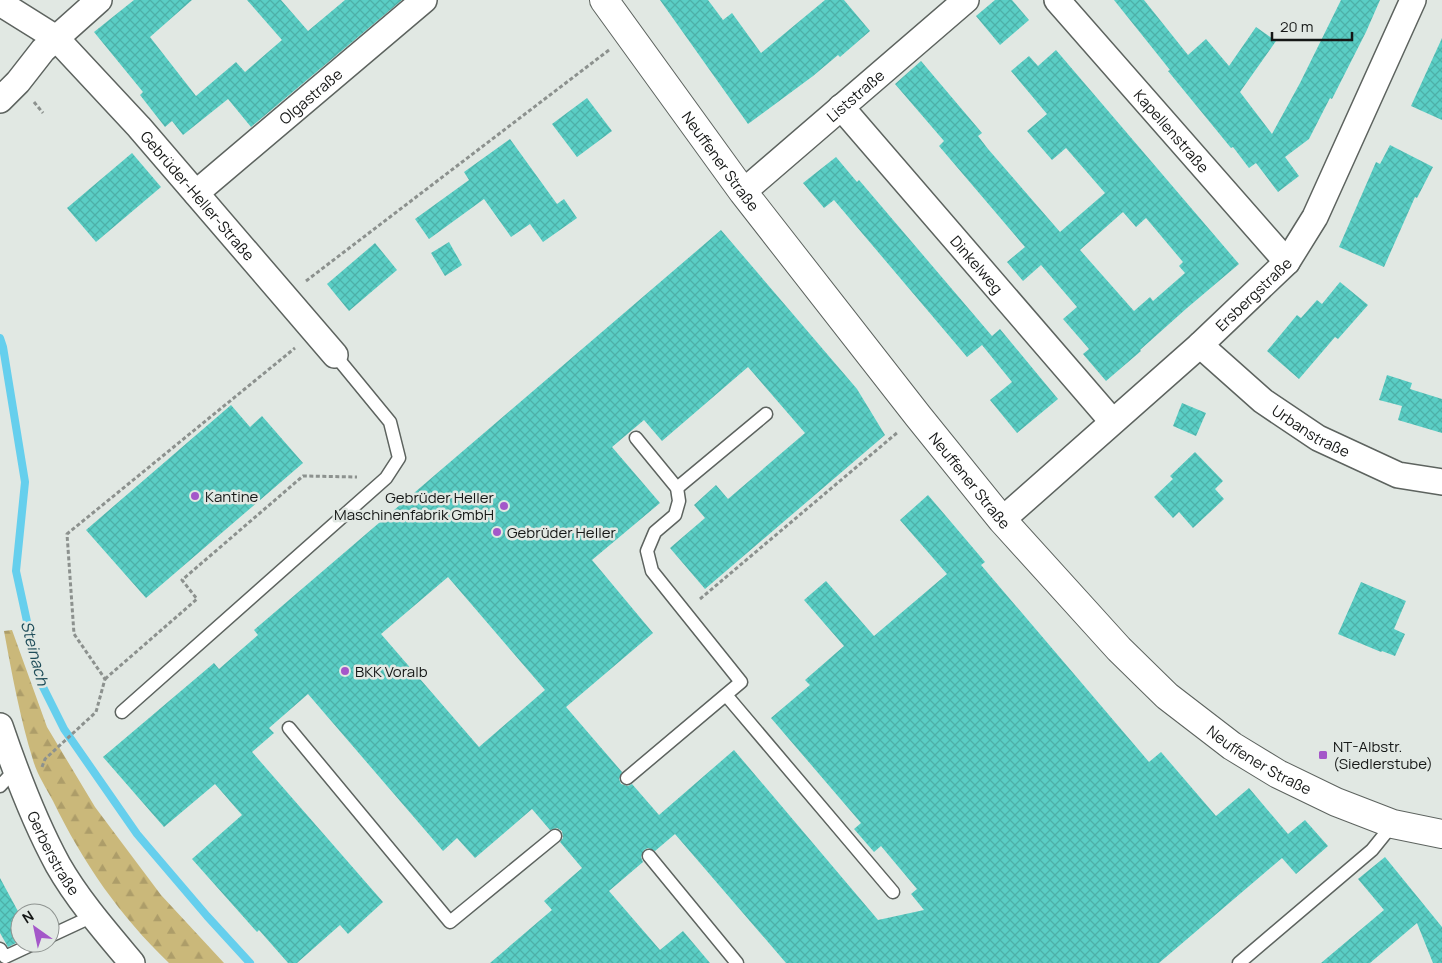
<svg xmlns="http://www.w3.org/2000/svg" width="1442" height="963" viewBox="0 0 1442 963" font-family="Manrope,sans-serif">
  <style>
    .forest { fill: url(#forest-firs) }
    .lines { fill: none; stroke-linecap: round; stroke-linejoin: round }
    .stream { stroke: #66cfed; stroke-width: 8 }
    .building { fill: url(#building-cross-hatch); fill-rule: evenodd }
    .service-casing { stroke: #5d635f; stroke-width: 15 }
    .minor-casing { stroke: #5d635f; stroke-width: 28 }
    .secondary-casing { stroke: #5d635f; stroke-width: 30 }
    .path { stroke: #8c918e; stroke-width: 3; stroke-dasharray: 4 2.5; stroke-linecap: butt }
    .service { stroke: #fff; stroke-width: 12 }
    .minor { stroke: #fff; stroke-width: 25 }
    .secondary { stroke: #fff; stroke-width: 28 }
    .poi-dot { fill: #a457c9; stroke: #e1e8e3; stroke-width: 2 }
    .labels { text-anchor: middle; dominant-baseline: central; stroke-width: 5; stroke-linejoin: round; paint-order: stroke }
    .street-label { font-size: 15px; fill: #151716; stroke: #e1e8e3 }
    .poi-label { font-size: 15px; fill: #151716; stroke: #e1e8e3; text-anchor: start }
    .water-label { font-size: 16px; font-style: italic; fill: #1e4c59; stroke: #e1e8e3 }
  </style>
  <defs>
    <pattern id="forest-firs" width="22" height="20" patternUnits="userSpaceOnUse" patternTransform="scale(1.25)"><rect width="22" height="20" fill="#cab87a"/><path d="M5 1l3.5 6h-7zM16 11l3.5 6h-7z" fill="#ad9d69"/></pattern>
    <pattern id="building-cross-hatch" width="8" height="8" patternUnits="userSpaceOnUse" patternTransform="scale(1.25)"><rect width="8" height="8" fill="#5acec5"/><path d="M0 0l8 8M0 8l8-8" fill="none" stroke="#4db0a8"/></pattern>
  </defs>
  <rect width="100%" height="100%" fill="#e1e8e3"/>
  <path class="forest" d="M12,630L47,727L95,807L161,895L224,963H169C120,916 83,863 53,801C46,788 37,774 33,760C20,718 12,674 4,631Z"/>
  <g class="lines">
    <polyline class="stream" points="0,338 3,347 25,482 16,571 40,681 64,729 137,834 207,916 250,963"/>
  </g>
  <g class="building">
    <polygon points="134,0 192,0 150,37 196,96 236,62 245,72 282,40 247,0 281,0 308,31 345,0 402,0 251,127 228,99 183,135 172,121 165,127 140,95 143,92 94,32"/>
    <polygon points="660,0 708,0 723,20 732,13 761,53 825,0 844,0 870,31 840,57 838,55 813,76 748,124"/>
    <polygon points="995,0 1012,0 1029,20 1000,45 976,16"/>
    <polygon points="1114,0 1144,0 1188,55 1206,39 1229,66 1256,27 1276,41 1240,92 1272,134 1300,83 1341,0 1380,0 1366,32 1332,99 1330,98 1309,139 1285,157 1299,176 1278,192 1256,163 1249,168 1233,147 1231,148 1168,71 1170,70"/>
    <polygon points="1442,38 1442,120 1411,106"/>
    <path d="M1056,50L1239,264L1187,308L1140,350L1141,351L1106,381L1083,354L1089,349L1063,319L1077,307L1041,265L1023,281L1007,262L1025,247L939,146L944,141L895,84L921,61L982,133L978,136L988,149L1060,232L1105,193L1066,148L1052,160L1027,131L1047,114L1011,71L1029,56L1038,66ZM1123,212L1136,227L1146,218L1183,262L1179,266L1185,273L1153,301L1150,297L1134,311L1080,250Z"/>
    <polygon points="587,98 612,131 577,157 552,124"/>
    <polygon points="510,139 557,204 564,199 577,218 543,242 530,224 511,237 484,199 429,239 415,219 469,180 464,172"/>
    <polygon points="1390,145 1433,167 1417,198 1415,197 1384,267 1339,247 1376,162 1380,164"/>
    <polygon points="132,153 161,187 96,242 67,208"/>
    <polygon points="836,157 857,182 859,180 992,336 1000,329 1058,399 1017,433 990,400 1012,382 982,345 967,357 834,200 824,208 803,183"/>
    <path d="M721,230L857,389L885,435L705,589L670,548L705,518L694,505L716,485L728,499L805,433L748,367L662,441L644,420L612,447L660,503L592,560L653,633L566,707L622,772L619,779L621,784L628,786L632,784L659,815L734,750L878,920L924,910L911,894L917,889L881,846L874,852L854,829L861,823L771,718L810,685L805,680L844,646L804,600L826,581L874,636L947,574L900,520L928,495L985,562L981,565L1149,762L1161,752L1216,816L1249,788L1288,834L1305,820L1328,846L1296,874L1282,858L1159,963H786L675,834L655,851L648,848L644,850L641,857L643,862L609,891L660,950L683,931L710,963H490L552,910L544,901L582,868L560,842L563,838L562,831L557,828L550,830L532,809L475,858L457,838L443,851L308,694L269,728L274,733L252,752L383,902L348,934L340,925L297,963H288L259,930L257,932L192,859L242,815L215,784L164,827L103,757L214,663L219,669L258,635L254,630ZM448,577L545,690L479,747L381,634Z"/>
    <polygon points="449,242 462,265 445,276 431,253"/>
    <polygon points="375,243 397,270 349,311 327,284"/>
    <polygon points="1340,282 1368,305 1338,339 1335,337 1299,379 1267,351 1297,315 1301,318 1317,300 1322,304"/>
    <polygon points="1387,375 1412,383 1410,389 1442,399 1442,433 1398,420 1402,406 1379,400"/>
    <polygon points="1182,403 1206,413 1196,436 1173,426"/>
    <polygon points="231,405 250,427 262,416 303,463 146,598 86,530"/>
    <polygon points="1195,452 1223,481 1215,489 1224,499 1193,528 1179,512 1173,518 1154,497 1173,479 1170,476"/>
    <polygon points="1361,582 1406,601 1394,629 1405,634 1395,656 1382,651 1381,652 1338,634"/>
    <polygon points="1385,857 1442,927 1442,963 1433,963 1417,923 1370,963 1321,963 1384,910 1358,879"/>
    <polygon points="0,878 20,915 20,941 8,947 0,933"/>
  </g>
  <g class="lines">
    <g class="service-casing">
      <g id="service">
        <polyline points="677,488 766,414"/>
        <polyline points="726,695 893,892"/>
        <polyline points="122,712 386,478 399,458 390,422 335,355"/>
        <polyline points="289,728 450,922 555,836"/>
        <polyline points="627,778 741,682 652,571 647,551 655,532 675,515 679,501 677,488 636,438"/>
        <polyline points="0,786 15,770"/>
        <polyline points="649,856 737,963"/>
        <polyline points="50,936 93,916"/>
        <polyline points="0,949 5,957 35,943"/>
        <polyline points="1239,963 1372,850 1393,824"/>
      </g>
    </g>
    <g class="minor-casing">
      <g id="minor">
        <path id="s1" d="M1057,0L1287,262"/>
        <path id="s2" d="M0,3L56,38L139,127L335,355"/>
        <polyline points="0,100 18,82 43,50 99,0"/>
        <path id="s3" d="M841,107L1112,421"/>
        <path id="s4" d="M743,192L966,0"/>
        <path id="s5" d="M196,193L424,0"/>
        <path id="s6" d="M1200,345L1263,401L1318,438L1398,475L1442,482"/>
        <path id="s7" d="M1002,520L1200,345L1287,262L1315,217L1413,0"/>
        <path id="s8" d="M0,726C16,773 34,821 58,865C78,900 106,932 132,963"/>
      </g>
    </g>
    <g class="secondary-casing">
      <g id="secondary">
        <path id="s9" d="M604,0L743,192L918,416L1002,520L1119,649L1167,696L1232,746L1278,774L1336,802L1393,824L1442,834"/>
      </g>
    </g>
    <g class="path">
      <polyline points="34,102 43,113"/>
      <polyline points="306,281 609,50"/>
      <polyline points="700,599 898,432"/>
      <polyline points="105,679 197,599 182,580 303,476 357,477"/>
      <polyline points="42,767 45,759 96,712 105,679 74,634 67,534 295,348"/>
    </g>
    <use href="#service" class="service"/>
    <use href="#minor" class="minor"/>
    <use href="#secondary" class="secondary"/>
  </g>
  <g class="poi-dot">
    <circle cx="195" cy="496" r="5"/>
    <circle cx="504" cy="506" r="5"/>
    <circle cx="497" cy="532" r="5"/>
    <circle cx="345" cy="671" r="5"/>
    <rect x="1318" y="750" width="10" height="10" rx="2.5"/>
  </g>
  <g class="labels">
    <g class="street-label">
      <text stroke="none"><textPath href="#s4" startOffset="148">Liststraße</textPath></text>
      <text stroke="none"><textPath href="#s5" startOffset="150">Olgastraße</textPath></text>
      <text stroke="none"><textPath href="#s1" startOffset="174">Kapellenstraße</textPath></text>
      <text stroke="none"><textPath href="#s9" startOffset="199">Neuffener Straße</textPath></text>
      <text stroke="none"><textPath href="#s2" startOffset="278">Gebrüder-Heller-Straße</textPath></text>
      <text stroke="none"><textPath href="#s3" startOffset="208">Dinkelweg</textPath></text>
      <text stroke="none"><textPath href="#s7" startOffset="338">Ersbergstraße</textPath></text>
      <text stroke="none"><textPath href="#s6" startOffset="141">Urbanstraße</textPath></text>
      <text stroke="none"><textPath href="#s9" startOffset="604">Neuffener Straße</textPath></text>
      <text stroke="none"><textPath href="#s9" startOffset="1009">Neuffener Straße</textPath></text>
      <text stroke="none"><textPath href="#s8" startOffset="138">Gerberstraße</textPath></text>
    </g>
    <g class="poi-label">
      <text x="205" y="496">Kantine</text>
      <text x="494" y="497" text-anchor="end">Gebrüder Heller<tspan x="494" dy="17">Maschinenfabrik GmbH</tspan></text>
      <text x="507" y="532">Gebrüder Heller</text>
      <text x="355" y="671">BKK Voralb</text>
      <text x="1333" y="746">NT-Albstr.<tspan x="1333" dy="17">(Siedlerstube)</tspan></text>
    </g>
    <g class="water-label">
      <text transform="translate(35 653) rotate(75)">Steinach</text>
    </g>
  </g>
  <g transform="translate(35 928) rotate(327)"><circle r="24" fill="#e1e8e3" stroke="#8f9491"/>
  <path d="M0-4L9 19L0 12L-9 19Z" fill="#a457c9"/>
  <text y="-8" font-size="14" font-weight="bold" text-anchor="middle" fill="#151716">N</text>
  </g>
  <path d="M1272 32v8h80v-8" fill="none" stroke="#151716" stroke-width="2.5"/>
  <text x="1280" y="32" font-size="15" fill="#151716" stroke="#e1e8e3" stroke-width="4" paint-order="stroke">20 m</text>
</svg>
